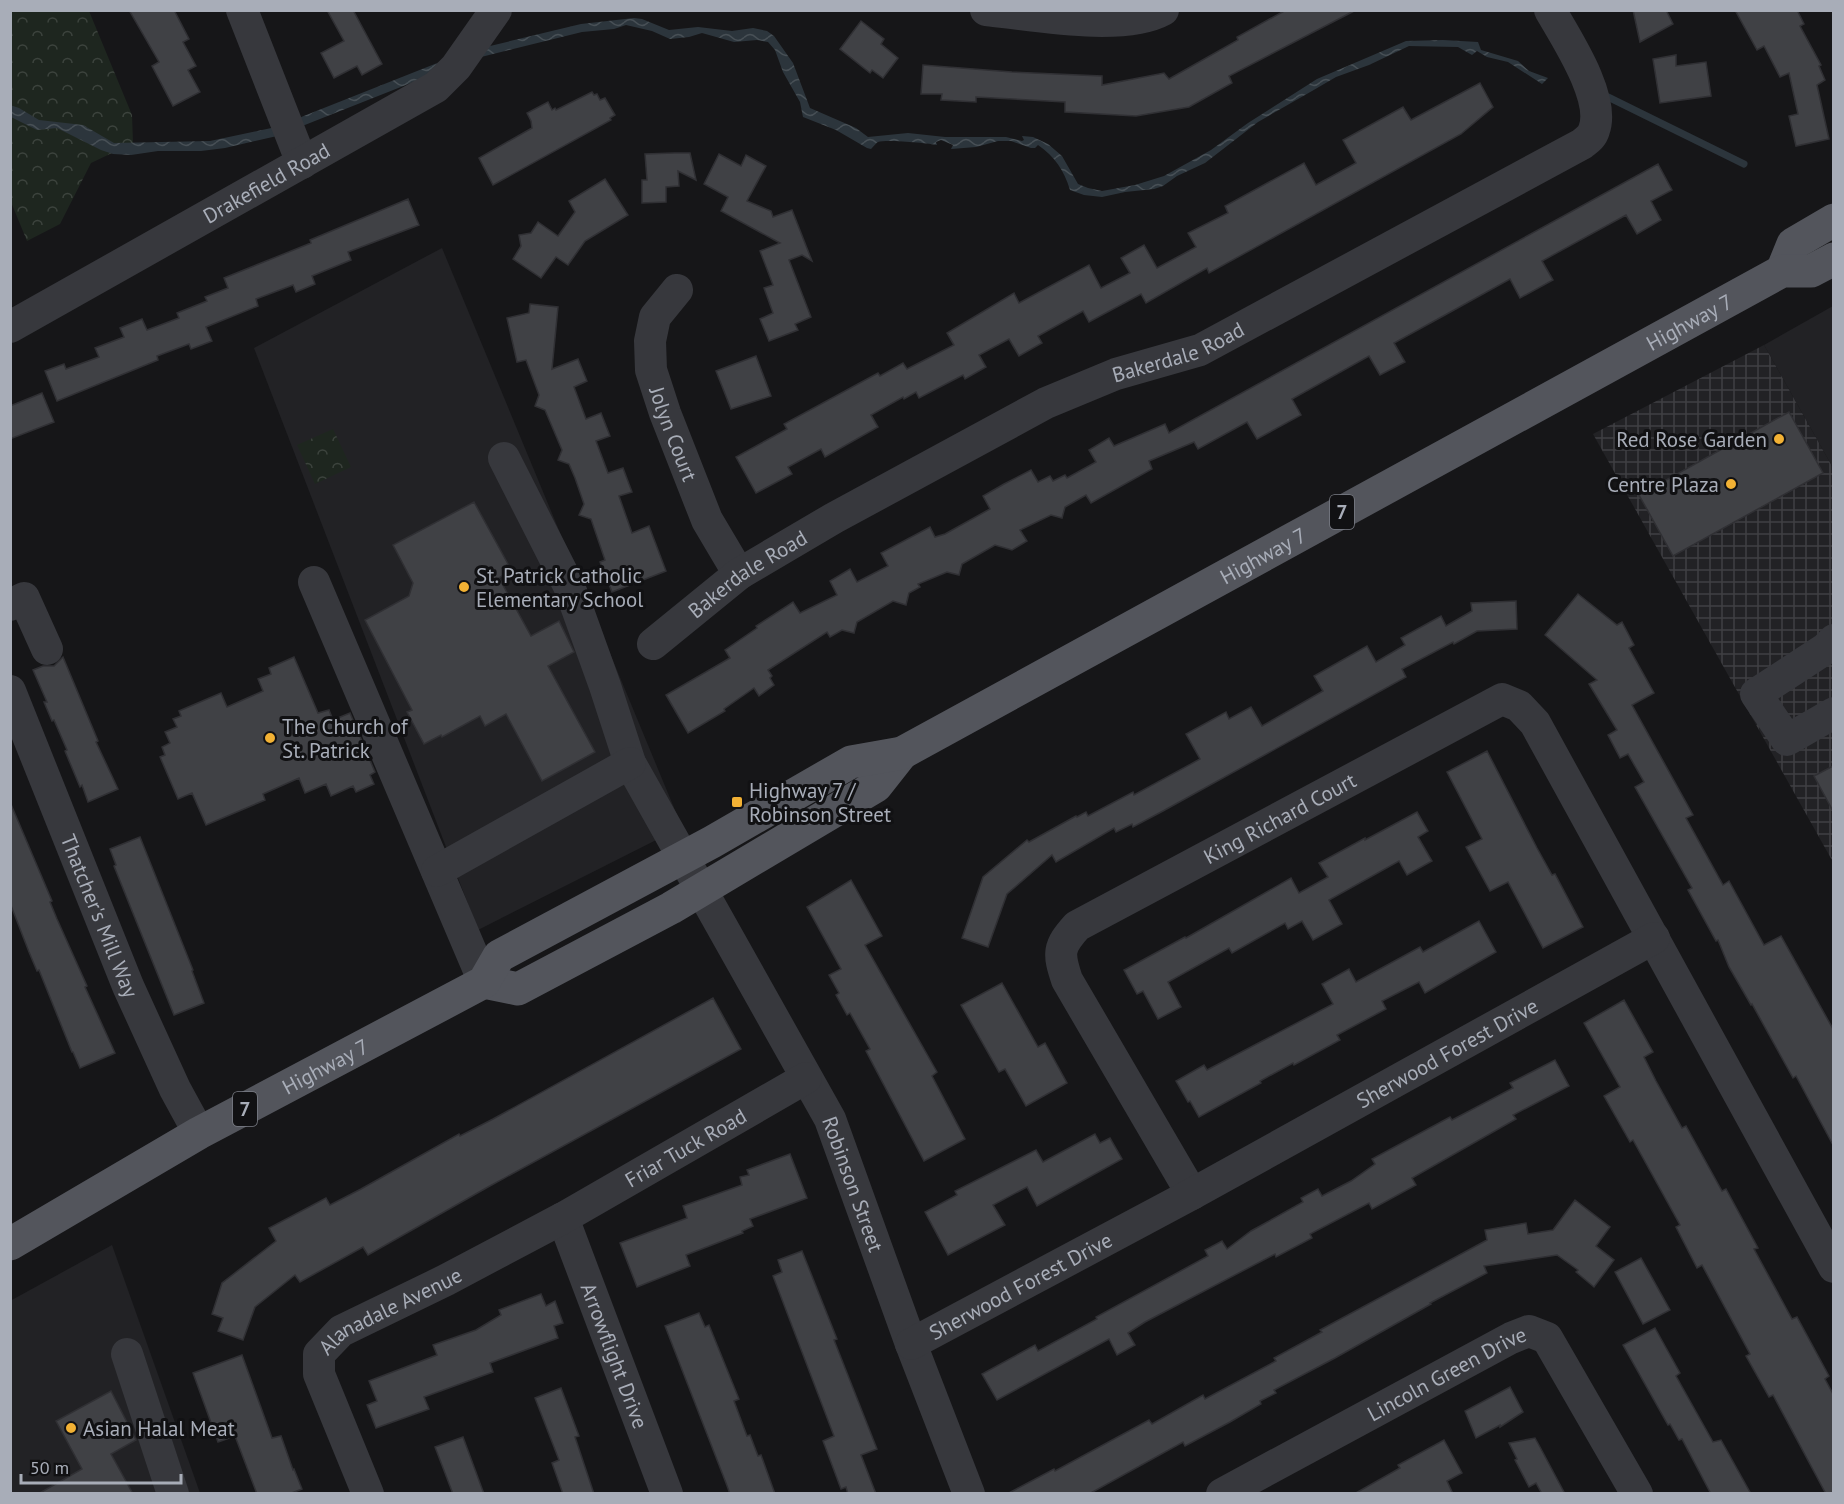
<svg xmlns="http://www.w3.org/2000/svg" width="1844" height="1504" viewBox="0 0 1844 1504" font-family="'PT Sans',sans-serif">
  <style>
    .built { fill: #222225 }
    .industrial { fill: url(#industrial-grid) }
    .forest { fill: url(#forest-crowns) }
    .water { fill: url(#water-waves) }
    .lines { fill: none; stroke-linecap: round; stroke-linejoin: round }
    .stream { stroke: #2c353c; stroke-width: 7 }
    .building { fill: #404145; stroke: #303034; stroke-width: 1.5 }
    .minor { stroke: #37383d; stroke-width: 32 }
    .major { stroke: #53555c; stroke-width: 33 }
    .poi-dot { fill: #f2b134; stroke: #111113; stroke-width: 2 }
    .labels { text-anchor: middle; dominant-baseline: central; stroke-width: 6; stroke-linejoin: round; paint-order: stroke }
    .shield { fill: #111113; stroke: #7b7e86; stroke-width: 1.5 }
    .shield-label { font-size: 20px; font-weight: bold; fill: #a8adb8 }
    .street-label { font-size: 21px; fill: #a8adb8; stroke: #111113 }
    .poi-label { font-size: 21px; fill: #a8adb8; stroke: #111113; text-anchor: start }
  </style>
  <defs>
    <pattern id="industrial-grid" width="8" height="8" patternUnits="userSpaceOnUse" patternTransform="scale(1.5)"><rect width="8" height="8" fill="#222225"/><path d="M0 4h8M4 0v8" fill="none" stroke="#3f3f43"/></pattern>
    <pattern id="forest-crowns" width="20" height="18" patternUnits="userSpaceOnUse" patternTransform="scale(1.5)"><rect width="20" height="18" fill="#1e261f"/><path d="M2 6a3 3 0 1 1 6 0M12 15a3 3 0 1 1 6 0" fill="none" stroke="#3c433d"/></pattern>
    <pattern id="water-waves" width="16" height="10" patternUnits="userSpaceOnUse" patternTransform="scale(1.5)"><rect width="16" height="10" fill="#2c353c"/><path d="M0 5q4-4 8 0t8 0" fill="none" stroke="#485056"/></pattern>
  </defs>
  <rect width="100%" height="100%" fill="#161618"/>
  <g class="built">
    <polygon points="442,248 682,827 478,930 254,348"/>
    <polygon points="1833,306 1833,468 1764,345"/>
    <polygon points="112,1245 200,1493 11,1493 10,1301"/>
  </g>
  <polygon class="industrial" points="1764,345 1833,468 1833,862 1593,434"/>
  <g class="forest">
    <polygon points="10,11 89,11 132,115 133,143 91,163 60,224 27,241 11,202"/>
    <polygon points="333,429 351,467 315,484 297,445"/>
  </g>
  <path class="water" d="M634,18L642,19L669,30L698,27L732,31L753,28L767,31L774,36L793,63L810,108L856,128L868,137L908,133L945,137H1006L1022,141L1024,140L1022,136L1033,137L1048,144L1062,156L1078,184L1088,188L1102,191L1135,185L1164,176L1211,150L1248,123L1317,79L1406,41L1443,40L1478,42L1481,50L1518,61L1529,71L1548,78L1542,84L1508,62L1487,57L1477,51L1472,55L1458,47L1409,46L1369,65L1336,77L1312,91L1258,122L1205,163L1177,176L1163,186L1154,189L1125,192L1102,197L1084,195L1070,190C1064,170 1055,157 1038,145L1035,148H1031L1011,141H998L976,147L951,149L953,145L941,140L936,142L937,145C929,143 885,139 878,142C876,143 873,147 871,149L867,148L836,130L803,117L800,102L783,72L775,50L768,42L757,40L734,42L702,33L689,37L670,39L652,31L626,25L614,29L582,32L469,60L277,136L225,148L201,151H158L131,155L113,154L101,150L57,128L37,130L11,117L10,105L19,108L39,120L83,125L114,143L210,141L276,127L465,52L581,24Z"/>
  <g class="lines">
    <polyline class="stream" points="1608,97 1744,164"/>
  </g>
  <g class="building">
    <polygon points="129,10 174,10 189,39 183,42 196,66 188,70 200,92 173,106 152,66 159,62"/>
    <polygon points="327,10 353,10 382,64 362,75 357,66 334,78 321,53 344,41"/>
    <polygon points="1286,10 1356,10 1229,76 1232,83 1189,107 1136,116 1065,112 1065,102 976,97 976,102 941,100 942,94 921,94 923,65 1012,72 1102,76 1102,85 1164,73 1169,79 1238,40 1237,37"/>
    <polygon points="1633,10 1666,10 1673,24 1640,42"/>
    <polygon points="1735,10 1797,10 1804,24 1800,26 1821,65 1819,66 1825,80 1817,85 1829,139 1796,146 1789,116 1798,114 1789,73 1780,77 1764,46 1757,50"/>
    <polygon points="861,21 884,39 881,44 898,58 883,78 872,70 870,73 840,49"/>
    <polygon points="1676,55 1676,66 1706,62 1711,96 1660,103 1653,59"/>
    <polygon points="1480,83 1493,107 1461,134 1209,273 1207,268 1146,303 1141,294 1089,322 1083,311 1038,336 1042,343 1019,356 1009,339 979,355 986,367 965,379 963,375 919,398 916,392 904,399 903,397 871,415 878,427 825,457 821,449 788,467 792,474 756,493 736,457 787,429 784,424 878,373 880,376 903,363 907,369 954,345 947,333 1014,293 1019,303 1089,265 1101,288 1130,273 1121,258 1144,245 1157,268 1196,247 1188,233 1228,213 1225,206 1304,163 1316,185 1356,163 1343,140 1403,107 1411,120"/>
    <polygon points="592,92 594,95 597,94 600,100 605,98 615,115 610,118 611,120 493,185 479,158 532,128 531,121 527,113 548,102 552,110 555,108 556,110"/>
    <polygon points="674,153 690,153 696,180 678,171 679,186 666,187 666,202 642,203 642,180 647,180 645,154"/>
    <polygon points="719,154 741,166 746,155 766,166 747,201 771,211 773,217 792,210 812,261 802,255 789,260 811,317 795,324 798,330 769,341 760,319 773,313 764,288 773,285 760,251 780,243 721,211 728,197 704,184"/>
    <polygon points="1658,164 1672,190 1651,201 1661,220 1637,234 1626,215 1542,261 1553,280 1520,298 1510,279 1445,315 1394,343 1405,362 1380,375 1369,356 1292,399 1301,415 1257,439 1247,422 1198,449 1194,442 1149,461 1152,469 1091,503 1086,495 1065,507 1062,518 1051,515 1020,530 1027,541 1012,550 995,545 962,564 959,575 947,572 918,584 920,587 909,593 906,605 893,601 857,622 854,633 842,630 830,637 827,632 768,670 772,676 770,678 774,685 759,696 754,688 724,709 725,711 688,733 666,695 730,658 725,650 757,628 756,626 793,602 800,613 837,595 830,581 850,569 857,582 888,566 881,553 930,527 935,537 945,534 990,509 983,496 1004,484 1031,470 1038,482 1050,476 1053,481 1065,475 1067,478 1096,462 1089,450 1109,438 1114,446 1165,424 1169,433"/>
    <polygon points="605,179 628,215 585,241 568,265 556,257 541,278 513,259 521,246 519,235 531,233 538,222 558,236 575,212 569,201"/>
    <polygon points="408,199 419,225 348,252 351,260 312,276 315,284 296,292 293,285 256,299 258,306 206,327 212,341 191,349 189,344 157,356 158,360 57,401 45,371 64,364 66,369 99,357 95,348 124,337 120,328 142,319 147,330 179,318 177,313 207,301 205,297 228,288 224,278 311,243 310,240"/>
    <polygon points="530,304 558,307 552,369 578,359 587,381 574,387 586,419 601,413 610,436 596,441 608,473 623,468 632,492 619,496 632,533 649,526 666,571 612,592 600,562 605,560 591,519 579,515 584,504 575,478 569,464 558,460 562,450 545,410 535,406 539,395 526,360 517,362 507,318 529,313"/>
    <polygon points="756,356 771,396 731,409 716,371"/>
    <polygon points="42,393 54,422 10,439 10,406"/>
    <polygon points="1789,412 1823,473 1673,556 1639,495"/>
    <polygon points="474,502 508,564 502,568 505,574 499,578 531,636 559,621 574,652 548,666 595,752 542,781 506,714 485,726 480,716 442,737 441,735 424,744 407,712 412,710 365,620 409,596 413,583 393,545"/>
    <polygon points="1578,594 1617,625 1622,622 1634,645 1629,648 1654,693 1632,705 1693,815 1686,818 1723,885 1729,881 1764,945 1781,936 1833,1029 1833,1145 1796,1076 1793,1078 1752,1004 1751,1005 1729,967 1718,940 1716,941 1688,890 1692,888 1635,787 1644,782 1628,754 1620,758 1608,735 1617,730 1589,684 1597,680 1545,635"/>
    <polygon points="1516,601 1517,629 1477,631 1454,644 1453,642 1402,669 1406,677 1163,811 1133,827 1132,824 1116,832 1114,828 1056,862 1052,855 1007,894 988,947 962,938 983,877 1027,840 1029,842 1076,816 1077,817 1086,812 1088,816 1133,792 1134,795 1200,759 1186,734 1226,712 1229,719 1251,707 1262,726 1323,691 1314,676 1367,646 1376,662 1405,645 1401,638 1441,616 1446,626 1472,611 1471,603"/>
    <polygon points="63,657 98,741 96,742 118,789 88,802 82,785 80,787 65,751 67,750 54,720 52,721 44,702 47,702 33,670 43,666 54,666"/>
    <polygon points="294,657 318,713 329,710 333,720 350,713 375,772 370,775 374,784 356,792 353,786 331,796 326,784 305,793 299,778 263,794 265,800 206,825 192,793 178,799 160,757 165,755 162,747 170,743 165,732 177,727 173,719 181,716 179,711 221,693 227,707 263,691 258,679 271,674 269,668"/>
    <polygon points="1487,751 1537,848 1552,875 1555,874 1583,927 1543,948 1508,882 1490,891 1466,847 1482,839 1447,772"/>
    <polygon points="1833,766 1833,811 1814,776"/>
    <polygon points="10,802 52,901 50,902 57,919 87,986 85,987 115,1053 80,1068 73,1052 72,1052 39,970 37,971 29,952 10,903"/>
    <polygon points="1417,812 1428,831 1418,837 1432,861 1407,875 1399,861 1329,900 1342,924 1313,940 1302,921 1288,929 1285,923 1232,953 1229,948 1168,982 1181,1007 1158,1019 1143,991 1137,994 1124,970 1185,937 1186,938 1291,878 1299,893 1328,877 1319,863 1365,838 1365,840"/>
    <polygon points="140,837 193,970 192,971 204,1003 174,1015 114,866 116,865 110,849"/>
    <polygon points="851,880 882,936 865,945 937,1072 932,1076 965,1139 924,1161 866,1051 870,1049 850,1013 847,1015 836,995 839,993 829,975 841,969 807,907"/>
    <polygon points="1479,921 1496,952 1425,993 1419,982 1382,1001 1386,1009 1337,1035 1340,1040 1294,1065 1293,1063 1260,1081 1261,1083 1199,1117 1190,1101 1188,1102 1176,1081 1204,1065 1207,1070 1333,1004 1322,984 1349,969 1356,982 1420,947 1423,952"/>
    <polygon points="1002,983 1038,1047 1045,1043 1067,1083 1026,1106 1005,1069 999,1072 961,1005"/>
    <polygon points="713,998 741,1049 488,1187 368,1255 363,1247 300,1282 295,1275 255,1307 243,1340 218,1331 223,1318 212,1314 222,1283 276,1241 269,1228 326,1198 330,1205 361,1189 459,1134 460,1136 493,1119"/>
    <polygon points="1624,1000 1653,1052 1644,1057 1656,1081 1682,1128 1686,1126 1722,1191 1726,1189 1758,1248 1754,1249 1792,1319 1797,1317 1829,1376 1825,1379 1833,1394 1833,1494 1826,1494 1773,1395 1769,1397 1746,1356 1750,1354 1702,1265 1697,1268 1676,1227 1680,1225 1633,1140 1630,1142 1604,1096 1620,1087 1584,1023"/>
    <polygon points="1555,1060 1569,1086 1513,1115 1516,1119 1412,1178 1416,1185 1372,1209 1369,1203 1310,1234 1312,1238 1276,1257 1275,1254 1145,1322 1128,1333 1135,1345 1117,1355 1109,1339 997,1400 982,1374 1035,1345 1038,1351 1097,1319 1096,1317 1208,1256 1205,1250 1222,1241 1227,1249 1251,1231 1303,1202 1301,1198 1318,1189 1322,1196 1351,1181 1375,1164 1372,1159 1450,1117 1452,1120 1513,1088 1510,1083"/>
    <polygon points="1095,1134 1100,1143 1110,1138 1122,1159 1037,1206 1027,1187 993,1205 1005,1225 948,1255 925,1212 957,1195 955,1191 1036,1150 1043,1162"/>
    <polygon points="790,1154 807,1198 750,1219 753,1226 742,1231 743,1233 686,1255 690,1266 637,1287 620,1243 687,1218 683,1206 742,1185 740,1177 749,1175 747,1170"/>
    <polygon points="1575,1200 1610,1227 1596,1246 1614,1260 1594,1287 1576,1272 1578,1270 1557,1255 1484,1266 1487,1273 1430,1303 1431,1304 1335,1358 1274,1390 1276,1393 1260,1401 1261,1404 1230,1422 1185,1446 1183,1442 1089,1494 1007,1494 1054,1469 1055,1471 1149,1420 1152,1424 1203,1395 1205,1399 1276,1361 1274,1358 1322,1332 1320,1330 1487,1240 1485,1230 1526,1223 1528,1234 1553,1230"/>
    <polygon points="802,1251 837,1339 834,1340 877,1449 861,1455 876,1494 848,1494 846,1487 841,1489 823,1441 834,1436 773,1276 782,1272 778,1260"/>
    <polygon points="1641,1258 1670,1310 1643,1324 1615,1272"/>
    <polygon points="541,1294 546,1306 555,1301 563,1323 554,1326 558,1338 490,1363 493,1372 424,1397 429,1409 376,1428 367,1405 377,1401 369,1381 437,1355 433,1345 476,1330 501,1315 499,1310"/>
    <polygon points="699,1313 705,1327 709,1325 739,1399 734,1401 747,1436 750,1435 758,1456 761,1455 775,1494 730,1494 726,1483 665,1326"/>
    <polygon points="1655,1328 1680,1373 1676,1376 1713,1442 1721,1440 1751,1494 1711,1494 1682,1439 1679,1440 1670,1424 1668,1425 1623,1345"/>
    <polygon points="242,1355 272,1438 281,1436 293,1470 294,1469 302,1489 289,1494 257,1494 235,1436 218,1442 193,1373"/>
    <polygon points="1510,1387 1523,1412 1500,1427 1500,1425 1476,1438 1465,1411"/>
    <polygon points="561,1388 579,1436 575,1437 594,1494 563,1494 552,1463 559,1460 535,1398"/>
    <polygon points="111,1391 136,1440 111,1454 133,1494 38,1494 82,1469 56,1421"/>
    <polygon points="463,1437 484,1494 453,1494 435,1447"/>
    <polygon points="1535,1438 1540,1447 1565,1494 1542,1494 1536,1483 1529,1487 1515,1460 1517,1459 1509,1443"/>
    <polygon points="1444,1440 1462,1473 1447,1481 1453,1494 1354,1494 1400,1468 1398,1465"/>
  </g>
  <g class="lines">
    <g class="minor">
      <polyline points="242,10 302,163"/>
      <path d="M986,10C1033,15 1123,32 1163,10"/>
      <path id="s1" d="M677,290L655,317L650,341L651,370L665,413L707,520L739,574"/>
      <path id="s2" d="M10,327L436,87L456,67L496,10"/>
      <path id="s3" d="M504,458L569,586L605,686L630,763L830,1119L911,1344L969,1494"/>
      <polyline points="314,582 484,982"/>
      <polyline points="10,605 24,598 47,649"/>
      <polyline points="1834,640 1825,649 1756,694 1787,740 1834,713"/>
      <path id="s4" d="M653,644L739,574L834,518L1046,403L1116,374L1200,350L1582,144C1587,140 1592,137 1594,130C1606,98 1566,38 1550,10"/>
      <path id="s5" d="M10,691L128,986L175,1089L199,1133"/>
      <polyline points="437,871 630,763"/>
      <path id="s6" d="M1192,1194L1067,980C1058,953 1058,947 1077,926L1502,699L1519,706L1535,723L1834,1267"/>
      <path id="s7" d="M563,1218L667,1494"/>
      <path id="s8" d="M911,1344L1192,1194L1654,938"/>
      <polyline points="127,1354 173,1494"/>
      <path id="s9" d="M368,1494L319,1374V1354L341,1331L446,1280L563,1218L806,1078"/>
      <path id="s10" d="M1222,1494L1511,1338L1529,1331L1547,1338L1637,1494"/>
    </g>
    <g class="major">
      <polyline points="1782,271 1793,244 1834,220"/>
      <polyline points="484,982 518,989 671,908 876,786 902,753"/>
      <path id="s11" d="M10,1244L199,1133L484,982L499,956L712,842L851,762L902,753L1782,271H1811L1834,259"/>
    </g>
  </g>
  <g class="poi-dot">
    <circle cx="1779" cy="439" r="6"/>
    <circle cx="1731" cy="484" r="6"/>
    <circle cx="464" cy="587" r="6"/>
    <circle cx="270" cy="738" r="6"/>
    <rect x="731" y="796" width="12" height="12" rx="3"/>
    <circle cx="71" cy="1428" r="6"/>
  </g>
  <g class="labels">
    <g class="shield">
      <rect x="1330" y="495" width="24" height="34" rx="4.5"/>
      <rect x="233" y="1092" width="24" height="34" rx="4.5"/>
    </g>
    <g class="shield-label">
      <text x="1342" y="512">7</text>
      <text x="245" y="1109">7</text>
    </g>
    <g class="street-label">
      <text stroke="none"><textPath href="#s2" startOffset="294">Drakefield Road</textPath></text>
      <text stroke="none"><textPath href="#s11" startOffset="1923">Highway 7</textPath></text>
      <text stroke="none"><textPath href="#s4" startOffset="604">Bakerdale Road</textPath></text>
      <text stroke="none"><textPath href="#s1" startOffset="156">Jolyn Court</textPath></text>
      <text stroke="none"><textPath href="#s11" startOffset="1437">Highway 7</textPath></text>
      <text stroke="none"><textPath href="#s4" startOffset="118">Bakerdale Road</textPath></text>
      <text stroke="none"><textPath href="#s6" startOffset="537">King Richard Court</textPath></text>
      <text stroke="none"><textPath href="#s5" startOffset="242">Thatcher's Mill Way</textPath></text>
      <text stroke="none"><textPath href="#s8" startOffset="610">Sherwood Forest Drive</textPath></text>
      <text stroke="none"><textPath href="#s11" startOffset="362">Highway 7</textPath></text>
      <text stroke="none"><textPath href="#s9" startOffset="572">Friar Tuck Road</textPath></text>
      <text stroke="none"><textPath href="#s3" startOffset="808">Robinson Street</textPath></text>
      <text stroke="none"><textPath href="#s8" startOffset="124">Sherwood Forest Drive</textPath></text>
      <text stroke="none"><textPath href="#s9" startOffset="234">Alanadale Avenue</textPath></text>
      <text stroke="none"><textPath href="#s7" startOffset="147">Arrowflight Drive</textPath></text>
      <text stroke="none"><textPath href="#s10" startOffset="255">Lincoln Green Drive</textPath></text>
    </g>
    <g class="poi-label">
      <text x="1767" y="439" text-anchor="end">Red Rose Garden</text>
      <text x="1719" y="484" text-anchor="end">Centre Plaza</text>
      <text x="476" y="575">St. Patrick Catholic<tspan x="476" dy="24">Elementary School</tspan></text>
      <text x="282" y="726">The Church of<tspan x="282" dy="24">St. Patrick</tspan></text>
      <text x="749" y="790">Highway 7 /<tspan x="749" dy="24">Robinson Street</tspan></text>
      <text x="83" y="1428">Asian Halal Meat</text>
    </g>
  </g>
  <rect width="1844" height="1504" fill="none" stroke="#a8adb8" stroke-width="24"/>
  <path d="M21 1474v9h160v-9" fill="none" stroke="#a8adb8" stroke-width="3"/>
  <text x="30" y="1474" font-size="18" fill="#a8adb8" stroke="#111113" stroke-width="4.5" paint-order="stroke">50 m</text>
</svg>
